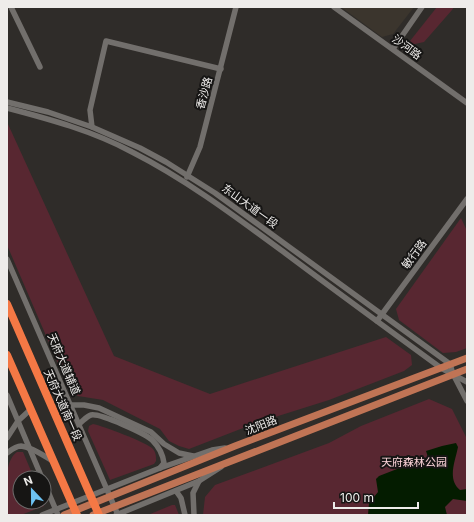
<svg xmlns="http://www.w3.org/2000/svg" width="474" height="522" viewBox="0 0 474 522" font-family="Inter,'Noto Sans SC',sans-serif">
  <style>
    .built { fill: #3b352d }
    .green { fill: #582731 }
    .water { fill: #041c00 }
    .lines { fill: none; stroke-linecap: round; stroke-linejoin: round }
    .minor { stroke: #726f6c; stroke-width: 5.5 }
    .major { stroke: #c07455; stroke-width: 7 }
    .highway { stroke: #f47845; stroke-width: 8 }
    .labels { text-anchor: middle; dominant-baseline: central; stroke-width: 4; stroke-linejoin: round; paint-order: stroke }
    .street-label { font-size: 11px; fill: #eeecea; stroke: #161514 }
    .park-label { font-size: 11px; fill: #fed6db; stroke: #161514 }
  </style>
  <rect width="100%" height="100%" fill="#2f2c29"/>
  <polygon class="built" points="341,7 414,7 393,34 382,37"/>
  <g class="green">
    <polygon points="437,7 454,7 452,10 424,42 406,46"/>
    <polygon points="7,122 114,356 210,394 386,337 411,355 412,365 404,371 329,400 256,423 189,449 179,446 169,441 160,429 103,400 78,396 69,389 7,245"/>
    <polygon points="461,218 467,231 467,348 456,352 443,353 399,320 396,309"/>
    <polygon points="429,399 452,409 467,439 467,515 203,515 205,497 215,485 329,443 361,426"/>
    <path d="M93,424C103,426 146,442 153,449C156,453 156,456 156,461L154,464L110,480L88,431L89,426Z"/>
    <path d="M17,452H23L34,478H20V502H43L44,506L21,515H7C7,499 2,462 17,452Z"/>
    <polygon points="172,505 175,505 179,515 148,515"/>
  </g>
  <path class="water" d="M456,443L458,447C455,462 447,479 460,490L467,489V501L453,499L445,507L447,515H368L369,503L378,492L376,479L379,476L428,457L426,451L442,446Z"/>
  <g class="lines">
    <g class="minor">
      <polyline points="11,7 40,67"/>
      <polyline points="334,7 467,103"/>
      <polyline points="393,49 422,7"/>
      <polyline points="7,102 48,112 92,127 140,148 166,162 215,193 450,364 453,374 467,401"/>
      <path d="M7,108C49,119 93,131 132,152C187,180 236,217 285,253C337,292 389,330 441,368L467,382"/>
      <polyline points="92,127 90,110 106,41 221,69"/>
      <polyline points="187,177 200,147 236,7"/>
      <polyline points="7,259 118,515"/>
      <polyline points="377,321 467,199"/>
      <polyline points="7,395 42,478"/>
      <polyline points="70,405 84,405 99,408 151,432 164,444 179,453 193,456"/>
      <path d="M79,424C83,421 87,416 91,415C100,413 147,434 153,441C159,447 163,456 164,463L160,468"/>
      <polyline points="7,438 18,421 31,409"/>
      <path d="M7,453C11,450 16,446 21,446C32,447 44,456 53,461"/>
      <polyline points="44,482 58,515"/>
      <polyline points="176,491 181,498 185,515"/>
      <polyline points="42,515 160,468 212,450 225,448"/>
      <polyline points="116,515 199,481 221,467"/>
      <polyline points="194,515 193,493 199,481"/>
    </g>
    <g class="major">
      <polyline points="64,515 235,446 467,358"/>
      <polyline points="93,515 467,369"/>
    </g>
    <g class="highway">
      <polyline points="7,304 99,515"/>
      <polyline points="7,355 77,515"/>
    </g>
  </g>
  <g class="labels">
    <g class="street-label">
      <text transform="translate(407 47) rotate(36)">沙河路</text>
      <text transform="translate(204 93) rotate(-75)">香沙路</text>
      <text transform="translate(250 206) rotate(36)">东山大道一段</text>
      <text transform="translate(414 254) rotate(-54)">敏行路</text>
      <text transform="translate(64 364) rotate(67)">天府大道辅道</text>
      <text transform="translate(63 405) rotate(66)">天府大道南一段</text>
      <text transform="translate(261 425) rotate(-21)">沈阳路</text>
    </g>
    <g class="park-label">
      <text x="414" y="462">天府森林公园</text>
    </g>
  </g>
  <rect width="474" height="522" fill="none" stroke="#eeecea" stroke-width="16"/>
  <g transform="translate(32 490) rotate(338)"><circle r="19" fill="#161514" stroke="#6c6b6a"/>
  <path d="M0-3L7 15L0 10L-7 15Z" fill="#6dc2f3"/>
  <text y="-6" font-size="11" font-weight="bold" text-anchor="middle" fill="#eeecea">N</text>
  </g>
  <path d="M334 502v6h84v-6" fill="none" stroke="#eeecea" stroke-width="2"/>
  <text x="340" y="502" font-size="12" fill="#eeecea" stroke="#161514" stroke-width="3" paint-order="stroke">100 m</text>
</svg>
